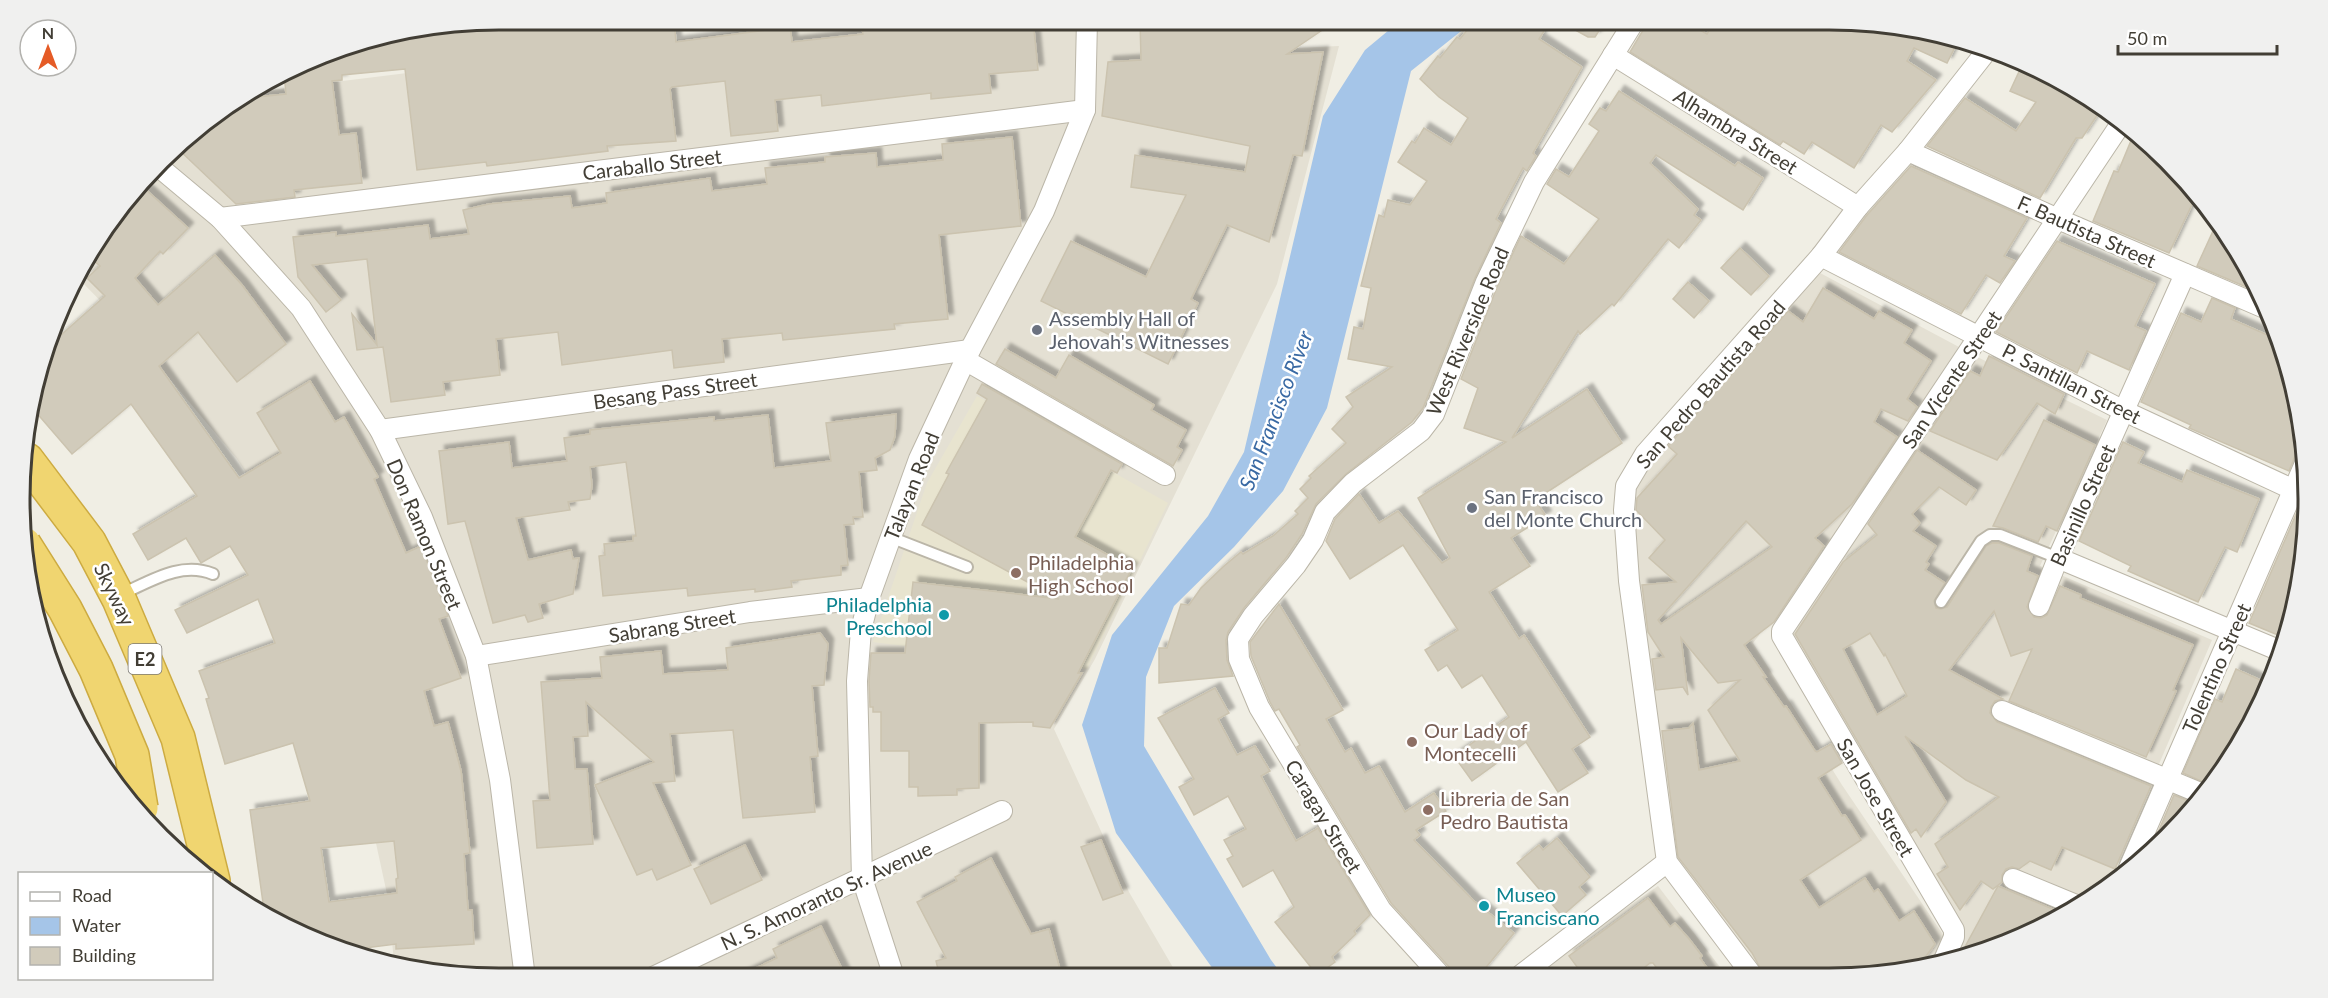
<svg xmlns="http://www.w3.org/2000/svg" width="2328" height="998" viewBox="0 0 2328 998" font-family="Lato,sans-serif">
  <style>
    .residential { fill: #e4e0d3 }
    .commercial { fill: #f1e7d1 }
    .industrial { fill: #e2dfd9 }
    .education { fill: #e8e4cf }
    .water { fill: #a5c5e8 }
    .building { fill: #d1cbbb; stroke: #cbc3af; stroke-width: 1.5; fill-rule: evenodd; filter: url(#shadow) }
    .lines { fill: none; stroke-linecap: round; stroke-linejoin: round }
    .service-casing { stroke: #bbb6a8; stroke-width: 14 }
    .minor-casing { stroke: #bbb6a8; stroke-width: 22 }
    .motorway-casing { stroke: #cdab41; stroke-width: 36 }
    .service { stroke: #fff; stroke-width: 10 }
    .minor { stroke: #fff; stroke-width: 20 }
    .motorway { stroke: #f0d570; stroke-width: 33 }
    .motorway-bridge-casing { stroke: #cdab41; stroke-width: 36; stroke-linecap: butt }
    .motorway-bridge { stroke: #f0d570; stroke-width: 33 }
    .worship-dot { fill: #6b7280; stroke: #fff; stroke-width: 2 }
    .education-dot { fill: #8d6e63; stroke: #fff; stroke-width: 2 }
    .culture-dot { fill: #0f9aa8; stroke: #fff; stroke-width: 2 }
    .labels { text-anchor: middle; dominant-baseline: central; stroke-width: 5; stroke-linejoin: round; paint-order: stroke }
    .shield { fill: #fff; stroke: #7b7872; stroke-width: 1.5 }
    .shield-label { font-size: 18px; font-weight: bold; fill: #423e35 }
    .street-label { font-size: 20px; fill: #423e35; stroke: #fff }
    .worship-label { font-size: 20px; fill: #5b616d; stroke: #fff; text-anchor: start }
    .education-label { font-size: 20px; fill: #785e54; stroke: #fff; text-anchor: start }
    .culture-label { font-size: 20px; fill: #0d838f; stroke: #fff; text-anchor: end }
    .water-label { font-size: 21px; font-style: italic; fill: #3969a3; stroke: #fff }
    .rim { fill: none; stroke: #423e35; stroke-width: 3 }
  </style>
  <defs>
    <filter id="shadow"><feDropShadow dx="5.5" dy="-5.5" stdDeviation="1.5" flood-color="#0004"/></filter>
  </defs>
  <rect width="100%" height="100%" fill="#f0eee4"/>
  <g class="residential">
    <polygon points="833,20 1209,20 1210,52 1339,46 1277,284 1095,659 1054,729 1129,892 1178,976 499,978 394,961 387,894 351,728 304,563 237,459 128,329 77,277 84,259 183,138 246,93"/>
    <polygon points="1807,266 1959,347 1863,498 1753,643 1842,785 1946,939 1931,964 1892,974 1755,975 1671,863 1620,512 1647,454"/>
    <polygon points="1969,353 2107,420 2040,566 2212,640 2106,888 2013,942 1949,959 1962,934 1775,630"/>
    <polygon points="1658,886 1726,975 1528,975"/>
  </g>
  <polygon class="commercial" points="684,20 764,20 685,30"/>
  <polygon class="industrial" points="45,651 83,728 79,729"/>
  <polygon class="education" points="977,396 1168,503 1087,669 873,642 927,483"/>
  <polygon class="water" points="1401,20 1475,20 1411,71 1327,408 1283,491 1234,547 1174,606 1146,677 1144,746 1271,960 1283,976 1218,976 1116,833 1082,725 1112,635 1208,516 1244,452 1323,116 1365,50"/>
  <g class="building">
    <polygon points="499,20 674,20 676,42 790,27 792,42 863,34 862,28 924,20 1033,20 1038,70 989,74 991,93 931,99 931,93 822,106 821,95 775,100 778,131 731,136 725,81 672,87 670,89 676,141 607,146 608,151 487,166 486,162 417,170 405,69 342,75 342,80 332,81 339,135 356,133 362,183 294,190 295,197 236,204 176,147 183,138 238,99 286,94 284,73 345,45"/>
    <polygon points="1140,20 1337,20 1287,54 1323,52 1302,156 1293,155 1269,242 1227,225 1191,299 1198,303 1168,364 1041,301 1071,241 1146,277 1186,195 1131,187 1135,155 1245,172 1250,146 1102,116 1108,62 1141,60"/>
    <polygon points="1488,20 1551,20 1539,39 1582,67 1533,153 1536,156 1527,171 1523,168 1496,219 1501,223 1475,278 1423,408 1412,422 1346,474 1316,504 1302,534 1286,558 1244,608 1228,632 1226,640 1227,660 1233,676 1159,683 1159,648 1167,648 1181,604 1189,605 1201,588 1224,566 1241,552 1243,554 1273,536 1298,514 1295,511 1308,498 1300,489 1311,478 1309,476 1346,443 1332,429 1353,407 1346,397 1392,367 1348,359 1354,327 1363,329 1371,288 1361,286 1379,215 1384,217 1388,200 1410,205 1427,181 1398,162 1412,141 1415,143 1424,128 1451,145 1468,118 1439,97 1420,79 1438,56 1440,58 1457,37 1460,39 1472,24 1480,29"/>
    <polygon points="1557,20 1606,20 1595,37 1588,37"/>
    <polygon points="1649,20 1682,20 1707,34 1716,20 1754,20 1771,29 1775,20 1829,20 1958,41 1947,63 1914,48 1907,61 1936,80 1892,132 1881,125 1854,168 1812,142 1804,154 1783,141 1780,145 1630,52"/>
    <polygon points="2023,63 2069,84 2102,108 2082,138 2076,138 2040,198 1927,146 1965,98 2016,131 2036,102 2010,91"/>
    <polygon points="1619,91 1735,166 1738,162 1763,178 1743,210 1656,155 1650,163 1698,209 1694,215 1701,220 1679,248 1668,239 1614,306 1612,304 1580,334 1578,331 1512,438 1587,389 1622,443 1535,500 1546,516 1511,538 1530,566 1489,592 1519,639 1524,635 1590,737 1572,749 1588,773 1558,792 1526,742 1472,781 1454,756 1509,717 1482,675 1462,688 1447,665 1438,671 1425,650 1458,630 1403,545 1350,579 1326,541 1335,519 1359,494 1379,523 1398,511 1442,563 1450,558 1418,498 1506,442 1464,428 1478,388 1461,379 1497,287 1521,236 1564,264 1599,219 1547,184 1556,169 1569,177 1599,131 1589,124 1600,108 1606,111"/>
    <polygon points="2135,131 2145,139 2197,194 2169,253 2093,221 2114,171 2118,172"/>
    <polygon points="1012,137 1021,226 939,235 948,319 894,324 895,329 783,340 782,333 722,339 724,362 674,368 672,350 562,365 558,332 496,339 500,375 443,382 445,395 391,402 383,347 357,350 352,314 377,345 367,259 312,265 341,300 326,312 298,277 293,237 336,232 336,236 428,225 430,239 469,234 463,210 489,204 570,196 572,208 607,203 606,193 710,178 712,191 767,184 765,168 825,162 825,157 876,153 877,167 943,160 942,144"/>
    <polygon points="1911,166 2027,218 2004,256 2015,261 2000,283 1986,275 1961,314 1839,252 1867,215"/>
    <path d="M143,187L188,228L163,254L160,251L135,278L158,305L215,255L242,285L286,344L237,382L198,332L159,366L239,478L281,453L257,413L310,381L335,422L344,417L378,477L374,479L406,553L421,546L448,616L439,619L461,678L424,691L434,726L448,722L461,771L470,853L464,854L468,910H472L474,944L396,949V944L341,951L265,917L250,810L310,801L293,743L225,764L206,699L209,698L199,671L275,643L258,599L187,633L175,610L248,575L230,546L201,563L186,538L148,560L133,534L197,496L131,404L72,454L29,404L52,343L105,296L87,278L100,266L87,255ZM394,841L398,878L396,879L397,893L329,902L321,848Z"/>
    <polygon points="2218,220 2255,280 2251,289 2197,266"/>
    <polygon points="2057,241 2155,284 2135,326 2146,331 2129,370 2087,351 2077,373 1996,332"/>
    <polygon points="1740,248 1769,276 1751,295 1721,268"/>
    <polygon points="1688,282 1709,301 1694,318 1673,299"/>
    <path d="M1823,288L1874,319L1879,311L1912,330L1904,343L1931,361L1907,399L1917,407L1908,421L1881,409L1874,422L1897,437L1852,504L1815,538L1824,546L1774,622L1744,645L1766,677H1763L1784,707L1786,706L1815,751L1817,752L1831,744L1842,763L1818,778L1842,816L1845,815L1861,840L1800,880L1819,908L1865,878L1874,892L1878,889L1899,921L1914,911L1935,944L1918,967L1892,974L1764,975L1752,953L1678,857L1662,731L1689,728L1693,723L1699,770L1740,761L1708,710L1740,680L1718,683L1681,638L1688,695L1683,687L1656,690L1652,659L1664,657L1648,632L1642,585L1676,582L1649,558L1665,540L1636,510L1637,498L1677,454L1668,446L1788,311L1803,322ZM1746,521L1772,547L1661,624L1658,620Z"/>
    <polygon points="2212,298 2235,308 2231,319 2279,340 2292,375 2304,449 2295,456 2289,471 2189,428 2191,425 2141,402 2181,313 2201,322"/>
    <polygon points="1005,349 1056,378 1069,355 1154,405 1151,410 1186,430 1177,447 1182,450 1173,466 996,364"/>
    <polygon points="1989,356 2064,394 2055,414 2037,403 1997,460 1930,431 1970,371 1980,376"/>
    <polygon points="982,384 1122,464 1117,473 1111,470 1075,537 1132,568 1078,673 1082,673 1050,728 1033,726 1033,722 979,723 979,788 957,789 957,795 918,796 918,787 909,787 909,751 881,751 881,712 873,712 873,707 870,707 869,681 871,653 905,653 913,582 1059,599 922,525 949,474 946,473 987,399 977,393"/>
    <polygon points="896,414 895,436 890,450 875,458 877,470 859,472 863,517 853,517 854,524 844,525 848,565 841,566 841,575 791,581 792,587 755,592 755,589 688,596 687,588 603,596 599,556 605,555 604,544 633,541 633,536 636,536 626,462 590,467 592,485 590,499 568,502 570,510 516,518 528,560 571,550 573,559 579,558 573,594 539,604 543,618 528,622 525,615 493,623 465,521 448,524 439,451 509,442 512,468 567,461 564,438 590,434 590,430 714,417 714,421 768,415 774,468 831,461 826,423"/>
    <polygon points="2044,420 2095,445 2057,531 2046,526 2038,542 2003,528 1993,526"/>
    <polygon points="2123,442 2144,452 2138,463 2182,482 2187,470 2259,499 2237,552 2225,547 2198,602 2128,571 2131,566 2079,541"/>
    <path d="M1917,450L1976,490L1966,505L1939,487L1912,514L1920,523L1913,531L1936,546L1926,562L1929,564L1925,570L1945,583L1934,601L1936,608L1941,609L1947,607L1986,546L1992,543H1999L2032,556L2027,571L2038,576L2027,607L2034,617L2041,618L2047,615L2060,586L2081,595L2080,598L2193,645L2173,690L2176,691L2146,757L2009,701L2032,649L2011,656L1994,611L1949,670L2003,699L1995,701L1991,707L1990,713L1997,722L2151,786L2115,869L2062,847L2051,870L2030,861L2019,869L2012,867L2006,869L2002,875V882L1993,889L1981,881L1960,910L1937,874L1948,867L1935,844L1999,797L1966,780L1905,736L1946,802L1921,837L1916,829L1911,833L1795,634L1843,562L1877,535L1868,524ZM1870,633L1884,656L1885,654L1907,696L1877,715L1843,649Z"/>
    <polygon points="2307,489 2304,562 2285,638 2249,623"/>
    <polygon points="1279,604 1343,710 1326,719 1345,752 1351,748 1365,773 1379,766 1405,812 1434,793 1446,811 1416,830 1420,835 1414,840 1474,901 1514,933 1479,976 1453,975 1450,968 1391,903 1297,747 1300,745 1279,709 1275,711 1270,702 1251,656 1250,642"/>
    <polygon points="820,633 828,644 824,685 812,686 818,756 810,757 815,812 743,818 733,730 670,734 675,781 653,783 691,865 657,880 652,869 637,875 595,785 654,762 586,702 588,736 573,737 575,769 587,769 593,844 537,848 533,801 550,800 541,682 602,678 600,657 661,651 663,674 728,670 726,648"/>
    <polygon points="2236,669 2267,683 2212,786 2183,773 2215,699 2222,702"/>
    <polygon points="1215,688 1229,713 1218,719 1237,755 1255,746 1270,771 1261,776 1296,841 1318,828 1370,915 1354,931 1356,934 1332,957 1335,962 1317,975 1275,922 1294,907 1273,870 1243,887 1227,859 1233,856 1224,840 1246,829 1228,796 1194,815 1179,787 1194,779 1158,718"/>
    <polygon points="2174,795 2196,804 2150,851"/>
    <polygon points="1557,838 1590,877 1579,887 1586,895 1562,916 1517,863 1539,845 1543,850"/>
    <polygon points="1101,840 1123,893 1103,900 1081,847"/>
    <polygon points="745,845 762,880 711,904 694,869"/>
    <polygon points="991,858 1031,934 1049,929 1062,977 940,977 936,961 946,958 917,902 957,881 955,877"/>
    <polygon points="1998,886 2062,913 2013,942 1960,956"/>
    <polygon points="1648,898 1670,927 1675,923 1690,940 1702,956 1700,958 1712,975 1662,975 1653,963 1650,963 1635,975 1583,975 1569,956"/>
    <polygon points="821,926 846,977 735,978 777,958 773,949"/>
  </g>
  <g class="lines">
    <g class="service-casing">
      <g id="service">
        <polyline points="890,537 967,567"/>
        <path d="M122,594C151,581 181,561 213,574"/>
        <polyline points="1941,602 1981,541 1990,535 2000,535 2058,558"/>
      </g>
    </g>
    <g class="minor-casing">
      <g id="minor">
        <polyline points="1613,55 1858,207"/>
        <polyline points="1908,151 2058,219 2267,309"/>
        <polyline points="159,167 220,218 301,308 380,430 422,517 476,656 500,780 525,978"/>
        <polyline points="220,218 1085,110"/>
        <polyline points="1821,256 2124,411 2294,490"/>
        <polyline points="965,360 1165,475"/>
        <polyline points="380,430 970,350"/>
        <polyline points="2058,558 2283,652"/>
        <polyline points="2039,606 2058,558 2185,274"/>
        <polyline points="476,656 750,612 869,598"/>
        <polyline points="2002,711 2205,795"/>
        <polyline points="2126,875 2306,461"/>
        <polyline points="2013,879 2076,905"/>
        <polyline points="1944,960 1954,937 1954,930 1782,636 1782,631 2122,122"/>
        <polyline points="1521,975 1667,862"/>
        <polyline points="1752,975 1667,862 1629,581 1624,510 1626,486 1645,454 1821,256 1858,207 1908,151 1989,48"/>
        <polyline points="1441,976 1381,910 1259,707 1239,659 1238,639 1253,616 1296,565 1313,540 1325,512 1353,483 1421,431 1434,414 1486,282 1534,182 1635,20"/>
        <polyline points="894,977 862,878 857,681 861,630 869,598 919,459 970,350 1044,211 1085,110 1087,20"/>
        <polyline points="651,978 1002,811"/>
      </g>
    </g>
    <g class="motorway-casing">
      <polyline id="motorway" points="27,460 89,542 119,599 178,738 213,881"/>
    </g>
    <use href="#service" class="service"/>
    <use href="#minor" class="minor"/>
    <use href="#motorway" class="motorway"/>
    <g class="motorway-bridge-casing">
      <polyline id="motorway-bridge" points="24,544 65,609 96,669 132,755 141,808"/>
    </g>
    <use href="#motorway-bridge" class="motorway-bridge"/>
  </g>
  <g class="worship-dot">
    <circle cx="1037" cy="330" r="6"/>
    <circle cx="1472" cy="508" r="6"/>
  </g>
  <g class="education-dot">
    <circle cx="1016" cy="573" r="6"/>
    <circle cx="1412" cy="742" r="6"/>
    <circle cx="1428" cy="810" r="6"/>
  </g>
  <g class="culture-dot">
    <circle cx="944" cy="615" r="6"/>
    <circle cx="1484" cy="906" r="6"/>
  </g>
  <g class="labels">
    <rect class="shield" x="128.5" y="644" width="33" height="30" rx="4.5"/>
    <g class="shield-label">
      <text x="145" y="659">E2</text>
    </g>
    <g class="street-label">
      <text transform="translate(1736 131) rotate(32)">Alhambra Street</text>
      <text transform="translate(652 164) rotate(-7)">Caraballo Street</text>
      <text transform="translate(2087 231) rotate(24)">F. Bautista Street</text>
      <text transform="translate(1467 331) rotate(-67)">West Riverside Road</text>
      <text transform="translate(1951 379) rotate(-56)">San Vicente Street</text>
      <text transform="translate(2072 383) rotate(27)">P. Santillan Street</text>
      <text transform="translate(1710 384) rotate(-49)">San Pedro Bautista Road</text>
      <text transform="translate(675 390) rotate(-8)">Besang Pass Street</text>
      <text transform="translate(911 486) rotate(-68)">Talayan Road</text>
      <text transform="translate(2082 505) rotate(-66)">Basinillo Street</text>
      <text transform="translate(425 534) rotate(67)">Don Ramon Street</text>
      <text transform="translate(115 594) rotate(64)">Skyway</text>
      <text transform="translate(672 625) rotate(-9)">Sabrang Street</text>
      <text transform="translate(2216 668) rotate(-66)">Tolentino Street</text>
      <text transform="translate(1876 797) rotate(60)">San Jose Street</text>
      <text transform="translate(1324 816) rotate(59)">Caragay Street</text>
      <text transform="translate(826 895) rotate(-25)">N. S. Amoranto Sr. Avenue</text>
    </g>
    <g class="worship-label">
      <text x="1049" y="318">Assembly Hall of<tspan x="1049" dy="23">Jehovah's Witnesses</tspan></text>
      <text x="1484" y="496">San Francisco<tspan x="1484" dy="23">del Monte Church</tspan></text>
    </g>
    <g class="education-label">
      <text x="1028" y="562">Philadelphia<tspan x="1028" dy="23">High School</tspan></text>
      <text x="1424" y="730">Our Lady of<tspan x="1424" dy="23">Montecelli</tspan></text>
      <text x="1440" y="798">Libreria de San<tspan x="1440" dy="23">Pedro Bautista</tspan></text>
    </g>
    <g class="culture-label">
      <text x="932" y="604">Philadelphia<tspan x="932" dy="23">Preschool</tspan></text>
      <text x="1496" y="894" text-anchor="start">Museo<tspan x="1496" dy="23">Franciscano</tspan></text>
    </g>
    <g class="water-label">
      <text transform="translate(1275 410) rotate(-69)">San Francisco River</text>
    </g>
  </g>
  <path d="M0 0H2328V998H0ZM499 30H1829A469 469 0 0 1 2298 499V499A469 469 0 0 1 1829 968H499A469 469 0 0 1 30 499V499A469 469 0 0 1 499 30Z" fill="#f0f0ef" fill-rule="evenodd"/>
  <path class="rim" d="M499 30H1829A469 469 0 0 1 2298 499V499A469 469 0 0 1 1829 968H499A469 469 0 0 1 30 499V499A469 469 0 0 1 499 30Z"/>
  <rect x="18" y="872" width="195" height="108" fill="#ffffff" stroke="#b3b2ae" stroke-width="1.5"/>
  <rect x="30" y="892" width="30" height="9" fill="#ffffff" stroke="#b3b2ae" stroke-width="1.5"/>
  <text x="72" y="902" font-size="18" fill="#423e35">Road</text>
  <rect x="30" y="917" width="30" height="18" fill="#a5c5e8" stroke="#b3b2ae" stroke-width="1.5"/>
  <text x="72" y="932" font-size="18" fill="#423e35">Water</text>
  <rect x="30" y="947" width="30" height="18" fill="#d1cbbb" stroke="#b3b2ae" stroke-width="1.5"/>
  <text x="72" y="962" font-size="18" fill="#423e35">Building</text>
  <g transform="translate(48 48)"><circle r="28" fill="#ffffff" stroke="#b3b2ae" stroke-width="1.5"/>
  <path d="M0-4.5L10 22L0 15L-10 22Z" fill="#e55b26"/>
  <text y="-9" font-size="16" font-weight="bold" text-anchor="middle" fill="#423e35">N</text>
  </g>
  <path d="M2118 45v9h159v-9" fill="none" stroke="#423e35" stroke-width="3"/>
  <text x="2127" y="45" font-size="18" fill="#423e35" stroke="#ffffff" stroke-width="4.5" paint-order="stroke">50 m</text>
</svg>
